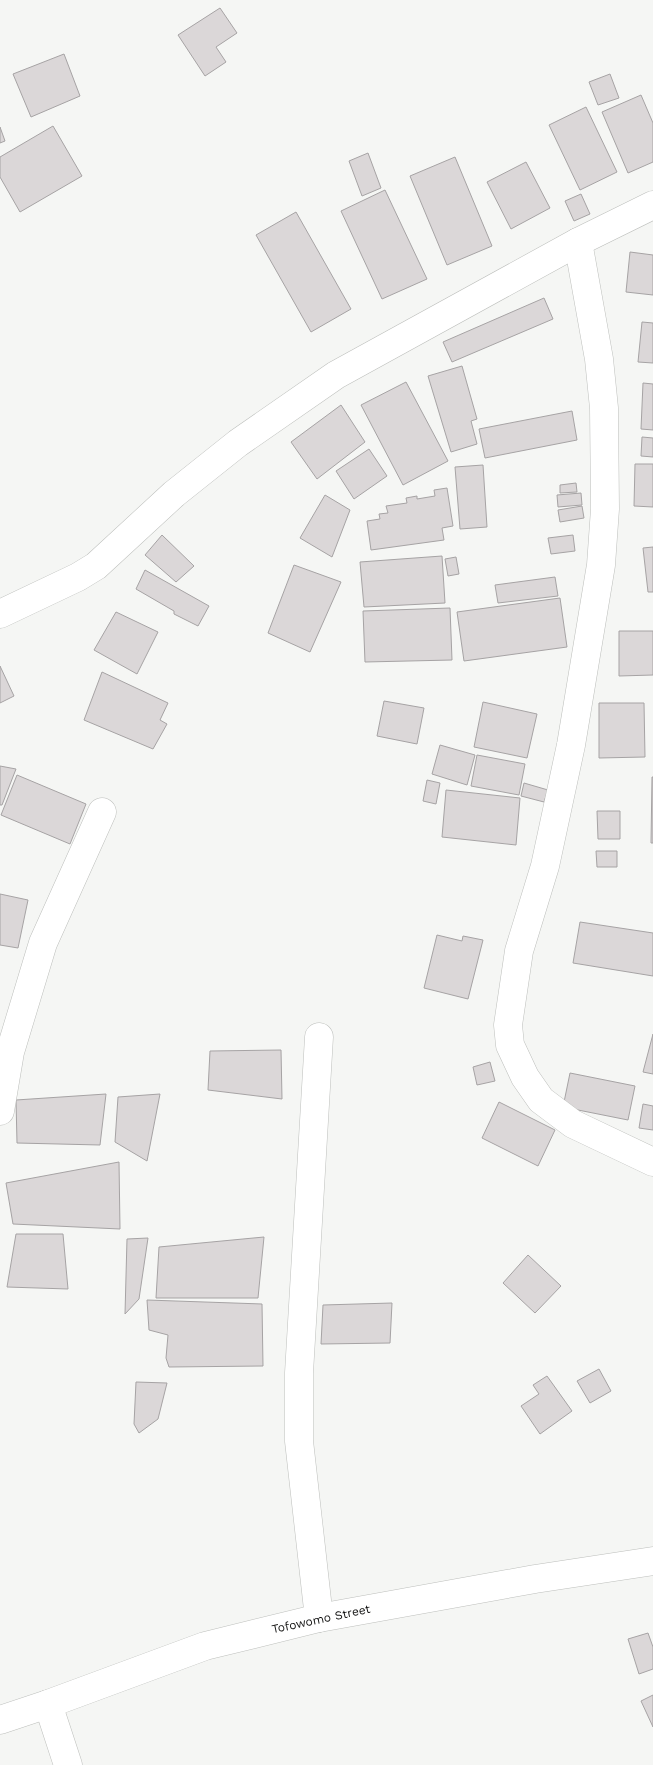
<svg xmlns="http://www.w3.org/2000/svg" width="653" height="1765" viewBox="0 0 653 1765" font-family="'Work Sans',sans-serif">
  <style>
    .building { fill: #dbd7d8; stroke: #a6a3a4 }
    .lines { fill: none; stroke-linecap: round; stroke-linejoin: round }
    .minor-casing { stroke: #bdbfbc; stroke-width: 29 }
    .minor { stroke: #fff; stroke-width: 28 }
    .labels { text-anchor: middle; dominant-baseline: central; stroke-width: 4; stroke-linejoin: round; paint-order: stroke }
    .street-label { font-size: 12px; fill: #111110; stroke: #fff }
  </style>
  <rect width="100%" height="100%" fill="#f5f6f4"/>
  <g class="building">
    <polygon points="220,8 237,33 216,47 226,62 205,76 178,35"/>
    <polygon points="64,54 80,96 31,117 13,74"/>
    <polygon points="610,74 619,98 598,105 589,82"/>
    <polygon points="641,95 653,123 653,162 628,173 602,112"/>
    <polygon points="586,107 617,172 580,190 549,125"/>
    <polygon points="53,126 82,176 20,212 0,177 0,157"/>
    <polygon points="0,127 5,141 0,143"/>
    <polygon points="368,153 381,188 362,196 349,161"/>
    <polygon points="455,157 492,246 447,265 410,176"/>
    <polygon points="526,162 550,208 511,229 487,182"/>
    <polygon points="385,190 427,279 382,299 341,211"/>
    <polygon points="581,194 590,214 574,221 565,201"/>
    <polygon points="296,212 351,309 311,332 256,235"/>
    <polygon points="630,252 653,255 653,295 626,292"/>
    <polygon points="544,298 553,319 452,362 443,342"/>
    <polygon points="642,322 653,323 653,363 638,362"/>
    <polygon points="462,366 477,419 471,421 477,444 451,452 428,376"/>
    <polygon points="406,382 448,461 403,485 361,405"/>
    <polygon points="643,383 653,384 653,430 641,429"/>
    <polygon points="341,405 365,442 317,479 291,442"/>
    <polygon points="572,411 577,440 485,458 479,429"/>
    <polygon points="642,437 653,438 653,457 641,456"/>
    <polygon points="369,449 387,476 354,499 336,471"/>
    <polygon points="635,464 653,464 653,507 634,506"/>
    <polygon points="483,465 487,527 460,529 455,467"/>
    <polygon points="576,483 577,492 560,493 560,485"/>
    <polygon points="447,488 453,526 442,528 444,540 371,550 367,521 380,519 379,514 388,513 386,506 407,503 406,498 417,496 417,499 435,496 434,490"/>
    <polygon points="581,493 582,505 558,507 557,495"/>
    <polygon points="325,495 350,510 332,557 300,538"/>
    <polygon points="582,506 584,518 560,522 558,510"/>
    <polygon points="162,535 194,566 176,582 145,555"/>
    <polygon points="573,535 575,551 551,554 548,538"/>
    <polygon points="653,547 653,592 648,592 643,548"/>
    <polygon points="442,556 445,603 364,607 360,562"/>
    <polygon points="456,557 459,574 448,576 445,559"/>
    <polygon points="294,565 341,582 310,652 268,633"/>
    <polygon points="145,570 209,606 198,626 174,614 174,611 136,589"/>
    <polygon points="555,577 558,596 498,603 495,585"/>
    <polygon points="560,598 567,647 464,661 457,612"/>
    <polygon points="450,608 452,660 365,662 363,611"/>
    <polygon points="116,612 158,632 137,674 94,650"/>
    <polygon points="619,631 653,631 653,675 619,676"/>
    <polygon points="0,666 14,696 0,703"/>
    <polygon points="102,672 168,703 160,720 167,724 153,749 84,720"/>
    <polygon points="384,701 424,708 417,744 377,736"/>
    <polygon points="483,702 537,714 527,758 474,747"/>
    <polygon points="599,703 644,703 645,757 599,758"/>
    <polygon points="440,745 475,755 467,785 432,774"/>
    <polygon points="477,755 525,764 519,795 471,786"/>
    <polygon points="0,766 16,769 2,805 0,805"/>
    <polygon points="17,775 86,804 70,844 1,815"/>
    <polygon points="652,777 653,777 653,843 651,843"/>
    <polygon points="427,780 440,783 436,804 423,801"/>
    <polygon points="524,783 548,790 544,802 521,796"/>
    <polygon points="446,790 520,798 516,845 442,837"/>
    <polygon points="597,811 620,811 620,839 598,839"/>
    <polygon points="596,851 617,851 617,867 597,867"/>
    <polygon points="0,894 28,900 18,948 0,945"/>
    <polygon points="580,922 653,933 653,976 573,963"/>
    <polygon points="437,935 462,941 463,936 483,940 468,999 424,988"/>
    <polygon points="653,1034 653,1074 643,1072"/>
    <polygon points="281,1050 282,1099 208,1090 210,1051"/>
    <polygon points="490,1062 495,1081 477,1085 473,1067"/>
    <polygon points="570,1073 635,1086 628,1120 563,1107"/>
    <polygon points="106,1094 100,1145 17,1143 16,1100"/>
    <polygon points="160,1094 147,1161 115,1142 118,1097"/>
    <polygon points="499,1102 555,1130 538,1166 482,1138"/>
    <polygon points="643,1104 653,1106 653,1130 639,1128"/>
    <polygon points="119,1162 120,1229 13,1224 6,1183"/>
    <polygon points="16,1234 63,1234 68,1289 7,1287"/>
    <polygon points="264,1237 258,1298 156,1298 159,1247"/>
    <polygon points="148,1238 139,1299 125,1314 127,1239"/>
    <polygon points="528,1255 561,1286 535,1313 503,1283"/>
    <polygon points="147,1300 262,1304 263,1366 169,1367 166,1358 168,1335 149,1330"/>
    <polygon points="392,1303 390,1343 321,1344 323,1305"/>
    <polygon points="599,1369 611,1391 590,1403 577,1381"/>
    <polygon points="547,1376 572,1411 540,1434 521,1406 539,1394 533,1385"/>
    <polygon points="136,1382 167,1383 158,1419 139,1433 134,1424"/>
    <polygon points="648,1633 653,1647 653,1669 639,1674 628,1639"/>
    <polygon points="653,1695 653,1727 641,1701"/>
  </g>
  <g class="lines">
    <g class="minor-casing">
      <g id="minor">
        <polyline points="578,242 599,359 604,408 605,509 601,565 571,745 545,866 519,951 508,1025 510,1045 525,1077 541,1100 573,1124 653,1162"/>
        <polyline points="0,614 78,577 96,566 174,494 238,443 336,375 578,242 653,205"/>
        <polyline points="319,1037 299,1373 299,1441 319,1618"/>
        <polyline points="0,1111 10,1052 43,943 102,812"/>
        <polyline points="48,1704 68,1765"/>
        <polyline points="0,1720 48,1704 205,1646 319,1618 535,1579 653,1561"/>
      </g>
    </g>
    <use href="#minor" class="minor"/>
  </g>
  <g class="labels">
    <g class="street-label">
      <text transform="translate(321 1619) rotate(-12)">Tofowomo Street</text>
    </g>
  </g>
</svg>
